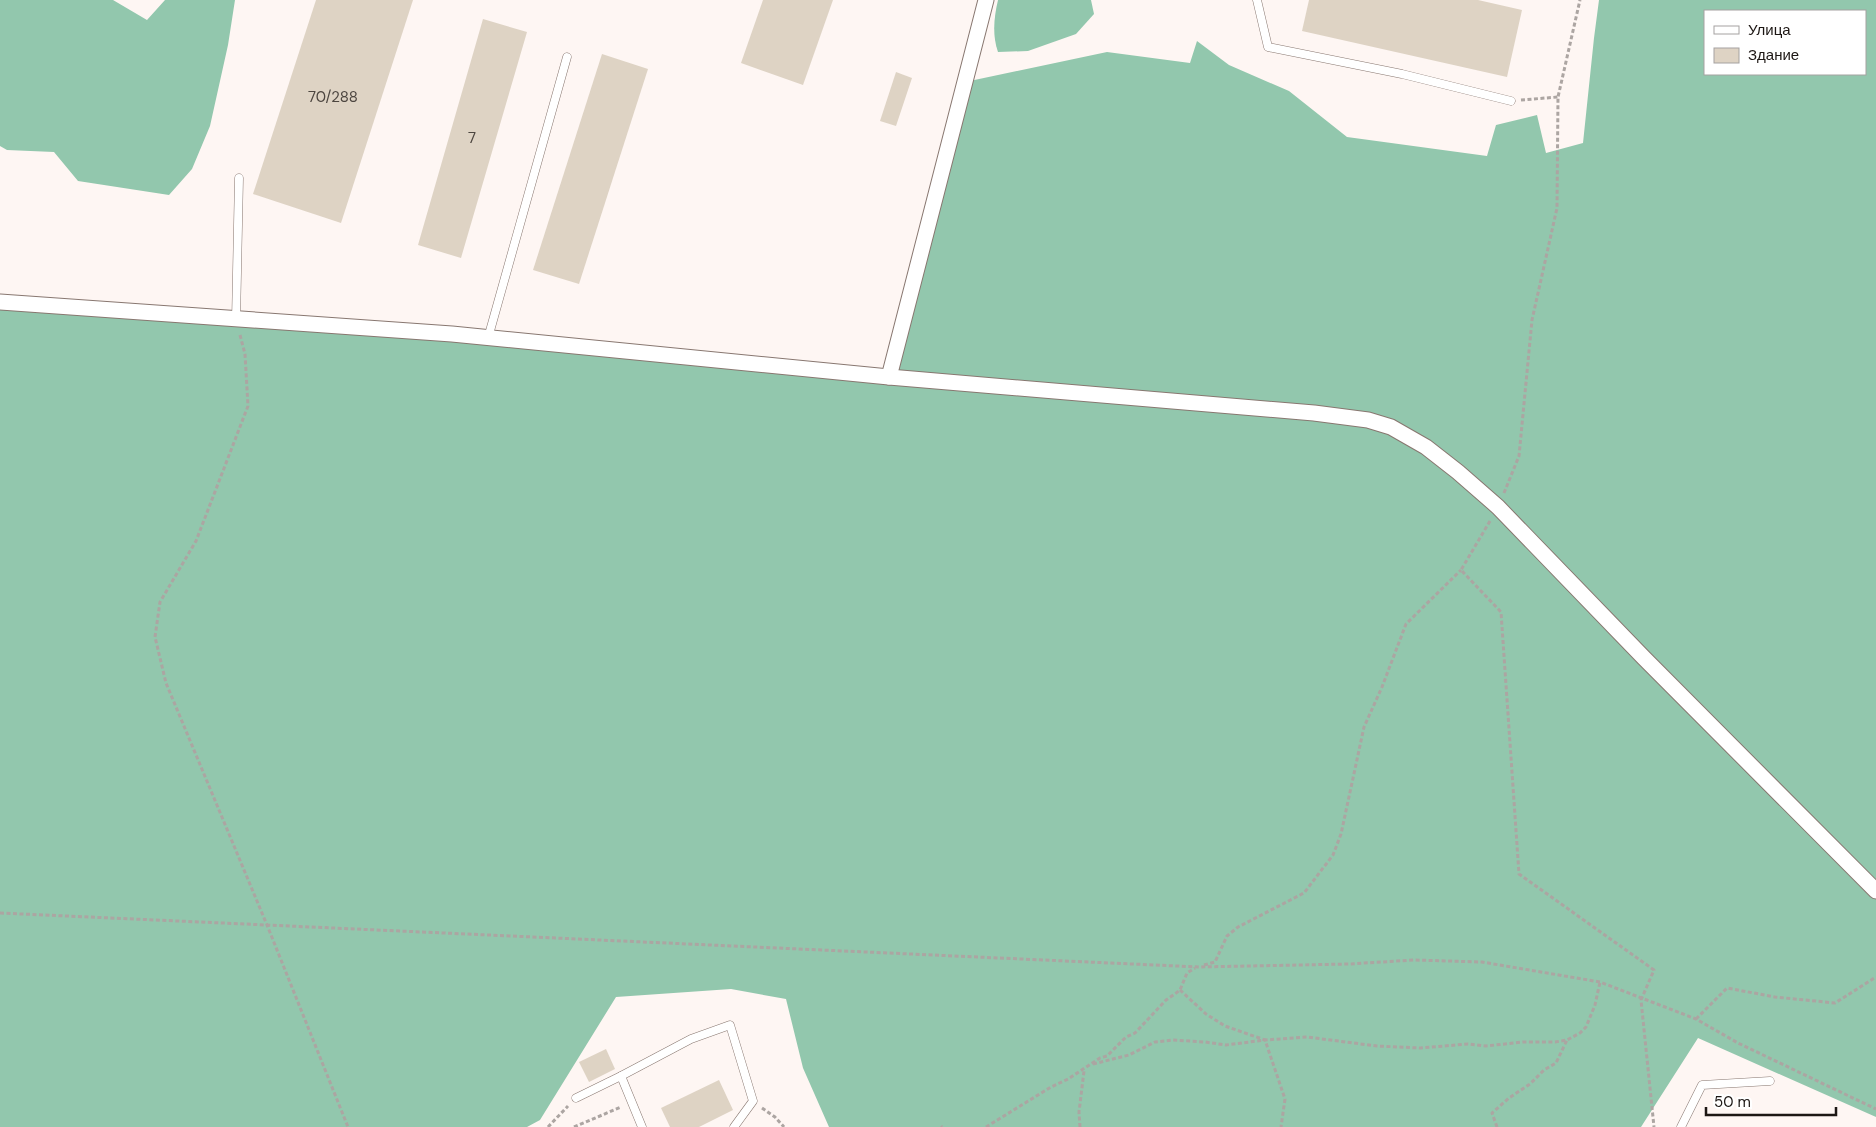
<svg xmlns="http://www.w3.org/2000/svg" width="1876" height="1127" viewBox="0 0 1876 1127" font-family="'DM Sans',sans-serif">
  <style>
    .forest { fill: #92c7ad; fill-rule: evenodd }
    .building { fill: #ded3c4 }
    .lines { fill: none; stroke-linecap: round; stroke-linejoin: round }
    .lane-casing { stroke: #887770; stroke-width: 9 }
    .street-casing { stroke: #887770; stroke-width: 17 }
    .path { stroke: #aca5a2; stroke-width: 3; stroke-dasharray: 4 2.5; stroke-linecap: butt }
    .lane { stroke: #fff; stroke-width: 8 }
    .street { stroke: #fff; stroke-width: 15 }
    .labels { text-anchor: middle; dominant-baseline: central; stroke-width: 4.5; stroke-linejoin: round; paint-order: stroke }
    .number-label { font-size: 15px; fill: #4d4640 }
  </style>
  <rect width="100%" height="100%" fill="#fef6f3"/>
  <g class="forest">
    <polygon points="0,0 113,0 147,20 165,0 235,0 228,45 210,126 192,169 169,195 78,181 54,152 7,150 0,146"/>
    <path d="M998,0H1091L1094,14L1076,34L1028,51L998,52C992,35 994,17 998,0Z"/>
    <path d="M1599,0H1876V1117L1698,1038L1641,1127H829L803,1068L786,999L731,989L616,997L540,1120L527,1127H0V302L889,377L965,82L1107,52L1190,63L1197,41L1229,65L1289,91L1347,137L1487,156L1496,125L1537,115L1546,153L1583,143L1594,38ZM1705,11H1865V74H1705Z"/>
  </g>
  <g class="building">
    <polygon points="316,0 413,0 341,223 253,194"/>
    <polygon points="763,0 833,0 803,85 741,63"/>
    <polygon points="1309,0 1478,0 1522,10 1507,77 1302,31"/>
    <polygon points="483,19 527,32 461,258 418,245"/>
    <polygon points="602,54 648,69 579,284 533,270"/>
    <polygon points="896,72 912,78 896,126 880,121"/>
    <polygon points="606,1049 615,1069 589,1082 579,1062"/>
    <polygon points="719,1080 733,1110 699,1127 670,1127 661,1108"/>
  </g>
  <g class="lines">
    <g class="lane-casing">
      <g id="lane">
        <polyline points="1257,0 1268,47 1402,74 1511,101"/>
        <polyline points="236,320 239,178"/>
        <polyline points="488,338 567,57"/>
        <polyline points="576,1098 621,1076"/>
        <polyline points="642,1127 621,1076 691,1039 730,1025 753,1101 734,1127"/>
        <polyline points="1681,1127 1702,1085 1770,1081"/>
      </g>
    </g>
    <g class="street-casing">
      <g id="street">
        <polyline points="0,302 452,334 889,377 1314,413 1368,420 1391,427 1426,447 1458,472 1498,507 1644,658 1876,891"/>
        <polyline points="889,377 986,0"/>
      </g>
    </g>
    <g class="path">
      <polyline points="1521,100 1558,97"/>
      <polyline points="240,335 245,354 248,406 196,541 160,602 155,637 166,683 267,925 348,1127"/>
      <polyline points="1504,493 1519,456 1532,320 1557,208 1558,97 1580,0"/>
      <polyline points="1490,521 1461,570 1501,612 1519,874 1654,970 1641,1000 1654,1127"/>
      <polyline points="0,913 1199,967 1349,964 1414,960 1482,962 1600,982 1696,1019 1738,1043 1876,1109"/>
      <polyline points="1204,965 1215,962 1227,936 1238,927 1304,893 1333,855 1341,834 1364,727 1382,687 1406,624 1461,570"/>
      <polyline points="1180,990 1206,1014 1225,1026 1265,1040 1285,1099 1281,1127"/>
      <polyline points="1696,1019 1727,988 1775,997 1835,1003 1876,977"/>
      <polyline points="1093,1064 1129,1055 1155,1042 1173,1040 1205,1042 1226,1045 1265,1040 1307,1037 1377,1046 1420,1048 1468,1044 1486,1046 1523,1042 1555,1042 1567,1040 1580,1033 1586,1027 1595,1005 1600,982"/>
      <polyline points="762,1108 775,1117 784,1127"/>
      <polyline points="941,1126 942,1127"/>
      <polyline points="548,1127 568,1106"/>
      <polyline points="574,1127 621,1107"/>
      <polyline points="986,1127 1051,1087 1068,1079 1100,1058 1107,1056 1126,1037 1135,1033 1166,1000 1175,994 1180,990 1187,973 1195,968"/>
      <polyline points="1080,1127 1079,1112 1084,1071 1082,1069"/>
      <polyline points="1497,1127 1492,1113 1509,1098 1530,1084 1544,1070 1556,1063 1567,1040"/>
    </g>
    <use href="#lane" class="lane"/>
    <use href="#street" class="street"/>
  </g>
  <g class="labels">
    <g class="number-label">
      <text x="333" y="97">70/288</text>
      <text x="472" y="138">7</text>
    </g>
  </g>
  <rect x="1704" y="10" width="162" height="65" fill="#ffffff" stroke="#a5a2a1"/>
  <rect x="1714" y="26" width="25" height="8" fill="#ffffff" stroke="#a5a2a1"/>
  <text x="1748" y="35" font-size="15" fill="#1d1714">Улица</text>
  <rect x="1714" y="48" width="25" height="15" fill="#ded3c4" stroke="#a5a2a1"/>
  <text x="1748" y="60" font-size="15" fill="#1d1714">Здание</text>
  <path d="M1706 1107v8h130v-8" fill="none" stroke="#1d1714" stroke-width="2.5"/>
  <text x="1714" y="1107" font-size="15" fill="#1d1714" stroke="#ffffff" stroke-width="4" paint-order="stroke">50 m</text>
</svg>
